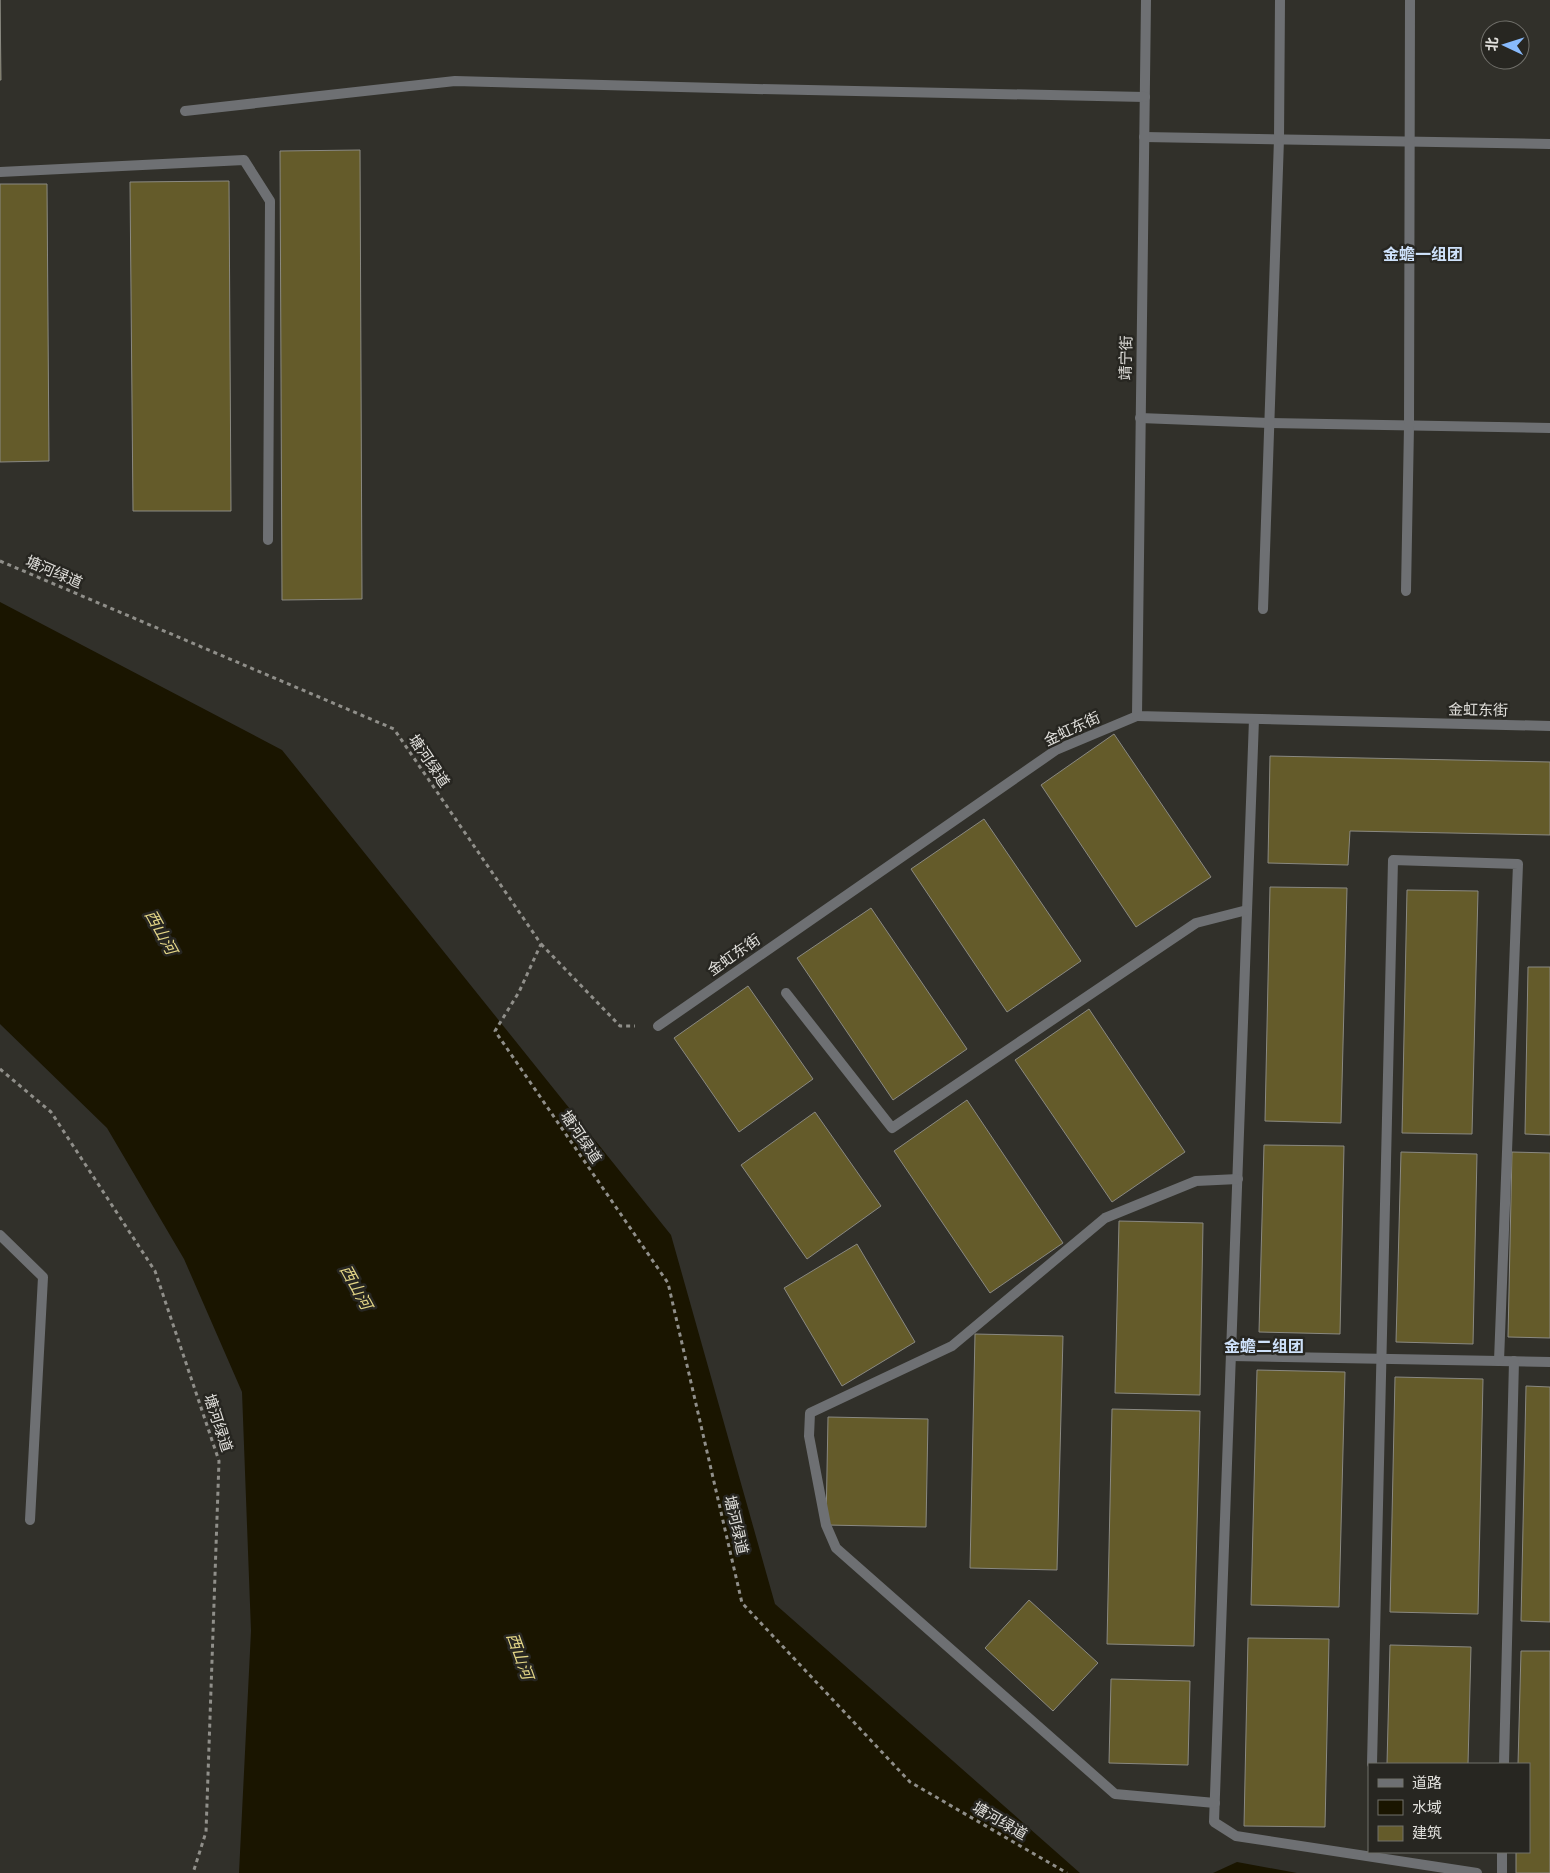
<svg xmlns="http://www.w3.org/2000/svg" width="1550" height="1873" viewBox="0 0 1550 1873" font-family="Jost,'Noto Sans SC',sans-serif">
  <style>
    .water { fill: #1a1500 }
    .building { fill: #645b2a; stroke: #8a8982 }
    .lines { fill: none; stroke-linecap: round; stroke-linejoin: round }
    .path { stroke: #908f8a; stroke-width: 3; stroke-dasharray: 4 4; stroke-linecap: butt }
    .service { stroke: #6e7073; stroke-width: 10 }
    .minor { stroke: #6e7073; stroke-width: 10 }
    .labels { text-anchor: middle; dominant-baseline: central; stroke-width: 5; stroke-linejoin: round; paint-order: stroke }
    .street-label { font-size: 15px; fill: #e0dfdb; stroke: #272621 }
    .neighbourhood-label { font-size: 16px; font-weight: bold; fill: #cfe2fb; stroke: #272621 }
    .water-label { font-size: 16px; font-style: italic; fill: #e4d687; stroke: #272621 }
  </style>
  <rect width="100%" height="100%" fill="#31302a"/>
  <g class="water">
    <polygon points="0,602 282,750 671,1235 775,1604 1080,1873 239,1873 251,1631 242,1392 184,1259 107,1128 0,1024"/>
    <polygon points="1237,1862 1297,1873 1213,1873"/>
  </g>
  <g class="building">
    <polygon points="0,0 1,80 0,80"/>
    <polygon points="360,150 362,599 282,600 280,151"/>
    <polygon points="229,181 231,511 133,511 130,182"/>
    <polygon points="0,184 47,184 49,461 0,462"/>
    <polygon points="1114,734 1211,877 1136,927 1041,785"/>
    <polygon points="1270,756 1550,762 1550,835 1350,831 1348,865 1268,863"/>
    <polygon points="984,819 1081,961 1007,1012 911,869"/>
    <polygon points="1270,887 1347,888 1341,1123 1265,1121"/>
    <polygon points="1407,890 1478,891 1472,1134 1402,1133"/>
    <polygon points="871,908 967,1049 893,1100 797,958"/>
    <polygon points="1528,967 1550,967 1550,1135 1525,1134"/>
    <polygon points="748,986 813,1079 739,1132 674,1038"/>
    <polygon points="1089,1009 1185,1152 1112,1202 1015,1060"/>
    <polygon points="967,1100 1063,1243 990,1293 894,1151"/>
    <polygon points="815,1112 881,1206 807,1259 741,1165"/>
    <polygon points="1264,1145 1344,1146 1340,1334 1259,1332"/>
    <polygon points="1401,1152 1477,1154 1473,1344 1396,1342"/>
    <polygon points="1512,1152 1550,1153 1550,1338 1508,1337"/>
    <polygon points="1119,1221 1203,1223 1200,1395 1115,1393"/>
    <polygon points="857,1244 915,1342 842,1386 784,1288"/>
    <polygon points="975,1334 1063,1336 1057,1570 970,1568"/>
    <polygon points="1257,1370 1345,1372 1339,1607 1251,1605"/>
    <polygon points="1395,1377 1483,1379 1478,1614 1390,1612"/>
    <polygon points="1526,1386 1550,1387 1550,1622 1521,1621"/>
    <polygon points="1112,1409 1200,1411 1194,1646 1107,1644"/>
    <polygon points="828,1417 928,1419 926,1527 826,1525"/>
    <polygon points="1029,1600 1098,1663 1053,1711 985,1648"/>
    <polygon points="1248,1638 1329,1639 1325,1827 1244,1826"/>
    <polygon points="1390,1645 1471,1647 1468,1764 1387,1764"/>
    <polygon points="1521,1651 1550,1651 1550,1873 1516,1873 1516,1852 1529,1852 1529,1764 1518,1764"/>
    <polygon points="1111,1679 1190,1681 1188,1765 1109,1763"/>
  </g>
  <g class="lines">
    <g class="path">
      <polyline points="0,561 394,729 541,944 519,992 495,1031 668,1283 742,1603 910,1782 1067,1873"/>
      <polyline points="541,944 620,1026 635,1026"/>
      <polyline points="0,1069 51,1112 155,1271 219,1461 206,1832 193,1873"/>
    </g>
    <g class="service">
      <polyline points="1144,137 1550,144"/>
      <polyline points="1140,418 1269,423 1550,428"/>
      <polyline points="1406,591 1409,426 1410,0"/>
      <polyline points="1263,609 1279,139 1280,0"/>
      <polyline points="1254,719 1214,1822 1236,1836 1477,1873"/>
      <polyline points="786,993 892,1128 1196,923 1247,910"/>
      <polyline points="658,1026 1056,750 1137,716"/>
      <polyline points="0,1235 43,1277 30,1520"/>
      <polyline points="1231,1356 1550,1362"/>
      <polyline points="1372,1764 1393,860 1518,864 1499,1361"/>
      <polyline points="1504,1764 1514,1361"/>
      <polyline points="1215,1803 1115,1794 836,1548 826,1525 809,1436 810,1413 952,1346 1105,1218 1196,1181 1238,1179"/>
      <polyline points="1502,1873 1502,1852"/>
    </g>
    <g class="minor">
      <polyline points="1146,0 1137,716 1550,726"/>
      <polyline points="185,111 455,81 756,89 1145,97"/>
      <polyline points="0,172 244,160 270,201 268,540"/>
    </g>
  </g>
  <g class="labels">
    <g class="street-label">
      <text transform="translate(1126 358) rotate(-89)">靖宁街</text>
      <text transform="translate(54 572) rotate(23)">塘河绿道</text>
      <text transform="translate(1478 710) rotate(1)">金虹东街</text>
      <text transform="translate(1072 729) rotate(-25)">金虹东街</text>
      <text transform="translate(429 761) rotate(56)">塘河绿道</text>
      <text transform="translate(734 955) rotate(-35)">金虹东街</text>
      <text transform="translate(581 1137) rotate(56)">塘河绿道</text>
      <text transform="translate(218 1423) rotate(72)">塘河绿道</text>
      <text transform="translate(736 1525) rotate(77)">塘河绿道</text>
      <text transform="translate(1000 1821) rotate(30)">塘河绿道</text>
    </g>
    <g class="neighbourhood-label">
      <text x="1423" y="254">金蟾一组团</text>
      <text x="1264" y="1346">金蟾二组团</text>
    </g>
    <g class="water-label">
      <text transform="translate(161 932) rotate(61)">西山河</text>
      <text transform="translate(356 1287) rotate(61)">西山河</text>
      <text transform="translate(520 1656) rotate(70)">西山河</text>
    </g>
  </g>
  <rect x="1368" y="1763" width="162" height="90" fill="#272621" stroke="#71706b"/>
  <rect x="1378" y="1779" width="25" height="8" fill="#6e7073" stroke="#71706b"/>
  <text x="1412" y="1788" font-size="15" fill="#e0dfdb">道路</text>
  <rect x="1378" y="1800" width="25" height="15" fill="#1a1500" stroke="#71706b"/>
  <text x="1412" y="1813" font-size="15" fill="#e0dfdb">水域</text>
  <rect x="1378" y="1826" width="25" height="15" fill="#645b2a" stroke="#71706b"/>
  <text x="1412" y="1838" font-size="15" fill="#e0dfdb">建筑</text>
  <g transform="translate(1505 45) rotate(274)"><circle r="24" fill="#272621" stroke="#71706b"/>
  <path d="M0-4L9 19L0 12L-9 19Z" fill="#88bafc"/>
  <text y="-8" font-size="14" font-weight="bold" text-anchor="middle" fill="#e0dfdb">北</text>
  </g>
</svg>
